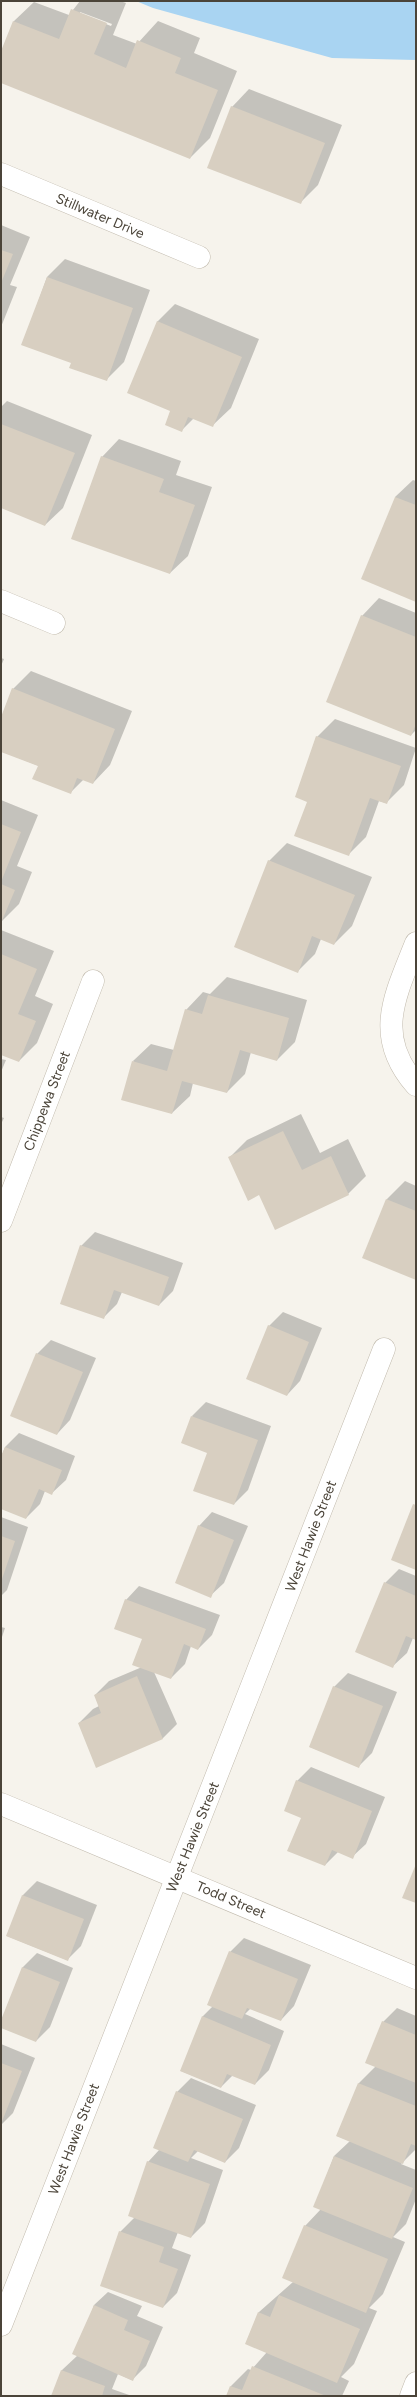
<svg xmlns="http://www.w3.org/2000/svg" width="417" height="2397" viewBox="0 0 417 2397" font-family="Figtree,sans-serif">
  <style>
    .water { fill: #a9d4f2 }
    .shadow { fill: #0003; fill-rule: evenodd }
    .building { fill: #d8cfc1 }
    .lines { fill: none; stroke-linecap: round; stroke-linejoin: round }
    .minor-casing { stroke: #c2bbae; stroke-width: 23 }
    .minor { stroke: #fff; stroke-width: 22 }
    .labels { text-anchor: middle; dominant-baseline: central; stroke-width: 3; stroke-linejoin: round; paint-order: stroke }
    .street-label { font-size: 14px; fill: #4b4439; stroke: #fff }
  </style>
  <rect width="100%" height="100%" fill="#f6f3ec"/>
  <polygon class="water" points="136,1 416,1 416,60 332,58 153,8"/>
  <g class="shadow">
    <path d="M80,1H120L126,3L113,35L137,44L158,21L200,38L194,53L237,71L210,138L190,158L1,82V54L14,21L34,2L69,15ZM80,12L112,24L111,26L80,14Z"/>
    <polygon points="249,89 342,125 318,185 300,203 232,107"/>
    <polygon points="1,225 30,237 10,285 17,287 1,327"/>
    <polygon points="65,259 150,290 124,362 106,380 72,362 23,344 47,277"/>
    <polygon points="175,304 259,339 231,408 213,425 194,418 182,430 172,411 157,322"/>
    <polygon points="7,401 92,435 63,508 45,525 1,507 1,407"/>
    <polygon points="119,439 181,461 176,475 212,487 188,556 170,573 102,457"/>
    <polygon points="413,480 416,481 416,601 395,497"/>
    <polygon points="379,598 416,613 416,730 411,735 362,616"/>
    <polygon points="1,658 4,659 1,666"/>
    <polygon points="31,671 132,711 110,765 93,783 84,779 70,793 39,766 1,751 1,720 13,689"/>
    <polygon points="335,719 416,748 404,785 386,803 379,801 366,837 348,855 308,801 317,737"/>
    <polygon points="1,800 38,815 17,866 32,872 19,904 1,922"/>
    <polygon points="287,843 372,877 352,926 334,944 321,939 315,954 298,971 269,861"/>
    <polygon points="1,930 54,951 35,996 53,1004 37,1043 19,1061 1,1054"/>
    <polygon points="227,977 307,1000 295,1042 277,1060 251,1052 245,1074 227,1092 193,1083 190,1096 172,1113 133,1061 151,1044 174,1050 186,1010 203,992 210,994"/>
    <polygon points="1,1059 6,1060 1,1072"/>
    <polygon points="301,1114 320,1153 348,1139 366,1176 348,1194 260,1194 229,1158 247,1140"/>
    <polygon points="1,1117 4,1118 1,1124"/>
    <polygon points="405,1181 416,1186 416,1279 364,1258 387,1199"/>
    <polygon points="95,1232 183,1263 173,1291 159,1305 122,1292 117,1304 103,1318 81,1246"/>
    <polygon points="283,1312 322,1328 300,1381 287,1395 269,1326"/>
    <polygon points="51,1340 96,1358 70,1420 57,1434 37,1354"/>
    <polygon points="206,1402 271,1426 248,1490 234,1504 192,1416"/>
    <polygon points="19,1433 75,1456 66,1480 52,1493 45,1491 40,1504 26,1518 1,1508 1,1458 5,1447"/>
    <polygon points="212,1512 248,1526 224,1583 210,1596 199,1526"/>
    <polygon points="1,1517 28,1527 7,1590 1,1596"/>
    <polygon points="399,1569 416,1576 416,1639 413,1638 407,1653 393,1666 385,1583"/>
    <polygon points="139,1586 220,1615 212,1635 198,1649 191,1646 185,1664 171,1678 154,1672 177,1724 163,1738 97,1766 79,1723 93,1709 99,1706 95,1695 109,1681 142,1667 144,1638 126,1600"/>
    <polygon points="1,1627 5,1628 1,1640"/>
    <polygon points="348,1673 397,1692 372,1753 359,1766 310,1747 334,1687"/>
    <polygon points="311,1767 385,1797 366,1844 352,1857 338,1852 325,1865 302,1817 297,1781"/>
    <polygon points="37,1881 97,1905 81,1946 67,1960 7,1936 23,1895"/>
    <polygon points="244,1938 311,1965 294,2006 281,2020 251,2008 245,2014 284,2031 269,2070 255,2084 233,2075 221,2087 181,2071 203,2016 213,2006 230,1952"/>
    <polygon points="37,1953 73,1968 50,2027 36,2041 1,2027 1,2022 23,1967"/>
    <polygon points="397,2008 416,2016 416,2149 401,2164 416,2170 416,2199 406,2224 393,2237 405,2242 383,2294 369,2308 377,2311 354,2364 341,2377 349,2381 342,2396 227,2396 231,2386 248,2369 251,2370 267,2352 246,2343 259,2312 293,2282 305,2226 321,2209 315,2206 334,2156 350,2141 337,2136 359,2083 376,2066 383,2022"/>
    <polygon points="1,2044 35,2058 13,2113 1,2125"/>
    <polygon points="191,2078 256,2105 239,2148 225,2162 198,2151 191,2158 223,2170 205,2223 191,2237 178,2232 172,2248 191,2255 177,2293 163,2307 120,2232 135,2217 148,2162 160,2149 177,2092"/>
    <polygon points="108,2292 142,2306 137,2316 163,2327 146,2366 132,2380 118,2374 112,2389 132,2396 52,2396 62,2370 77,2356 94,2305"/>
  </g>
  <g class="building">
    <polygon points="71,9 107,23 94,54 126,68 137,40 181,58 175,73 218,90 190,159 1,83 1,51 13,21 59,39"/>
    <polygon points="231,106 325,143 301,204 207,168"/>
    <polygon points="1,250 13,254 1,283"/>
    <polygon points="47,277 133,308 107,381 69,368 71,363 21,345"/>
    <polygon points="157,321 242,357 213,427 188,417 182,432 165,425 170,411 127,393"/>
    <polygon points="1,424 75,453 45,526 1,508"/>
    <polygon points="101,456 164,479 159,492 195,505 170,574 71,539"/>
    <polygon points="395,497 416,505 416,602 361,579"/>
    <polygon points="361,615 416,637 416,724 411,736 326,702"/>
    <polygon points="12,688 115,729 93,784 77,778 71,794 32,779 38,766 1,752 1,717"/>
    <polygon points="316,736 401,766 387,804 370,798 349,856 294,836 307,802 295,797"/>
    <polygon points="1,824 21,832 1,882"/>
    <polygon points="268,860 355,895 334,945 312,936 298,973 234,947"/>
    <polygon points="1,884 15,890 1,923"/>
    <polygon points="1,954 37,969 18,1014 36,1021 19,1062 1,1055"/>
    <polygon points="208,995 289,1018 277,1061 240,1050 227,1093 182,1081 172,1114 121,1100 132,1061 167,1071 185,1009 202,1014"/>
    <polygon points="283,1131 302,1170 331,1156 349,1195 275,1230 259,1195 248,1201 228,1157"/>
    <polygon points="386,1199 416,1211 416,1280 362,1258"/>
    <polygon points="80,1245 169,1277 159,1306 114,1290 104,1319 60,1304"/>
    <polygon points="268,1325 309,1342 287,1396 246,1379"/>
    <polygon points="36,1353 83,1372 57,1435 10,1416"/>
    <polygon points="191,1416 258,1440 234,1505 193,1491 207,1453 181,1443"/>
    <polygon points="5,1447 62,1470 52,1495 39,1489 26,1519 1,1509 1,1456"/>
    <polygon points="413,1504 416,1505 416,1570 391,1560"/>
    <polygon points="198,1525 234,1540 211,1598 175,1583"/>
    <polygon points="1,1536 15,1541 1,1582"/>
    <polygon points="384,1582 416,1596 416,1640 406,1636 393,1668 355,1652"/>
    <polygon points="125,1599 206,1629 198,1650 184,1644 171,1679 132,1665 142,1639 114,1629"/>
    <polygon points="137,1676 163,1739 96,1768 78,1723 101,1713 94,1695"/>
    <polygon points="333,1686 383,1706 359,1768 309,1747"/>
    <polygon points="296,1780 372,1811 353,1859 332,1850 325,1866 287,1851 301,1818 284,1811"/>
    <polygon points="416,1864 416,1903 402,1898"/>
    <polygon points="22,1895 84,1919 68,1961 6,1936"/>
    <polygon points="229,1951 298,1979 281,2021 247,2008 242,2019 207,2005"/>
    <polygon points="22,1967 60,1982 36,2042 1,2028 1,2020"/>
    <polygon points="202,2016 271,2045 255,2085 227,2074 221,2088 180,2071"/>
    <polygon points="382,2021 416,2035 416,2083 365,2063"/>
    <polygon points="1,2063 22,2071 1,2124"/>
    <polygon points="358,2083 416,2106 416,2146 411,2144 403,2164 336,2136"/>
    <polygon points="176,2091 243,2119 225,2163 194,2150 188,2162 153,2148"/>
    <polygon points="334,2156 413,2188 392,2239 313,2207"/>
    <polygon points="147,2161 210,2184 191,2238 128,2216"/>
    <polygon points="304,2225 388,2259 366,2313 282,2278"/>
    <polygon points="119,2231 164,2247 159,2262 178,2269 163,2308 100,2286"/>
    <polygon points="279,2295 360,2329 337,2383 245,2344 258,2312 270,2317"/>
    <polygon points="94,2305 128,2320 124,2330 150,2341 133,2381 72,2354"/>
    <polygon points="252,2366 326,2396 226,2396 230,2386 242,2390"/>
    <polygon points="61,2370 105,2386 102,2396 51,2396"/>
  </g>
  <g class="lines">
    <g class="minor-casing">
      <g id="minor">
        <polyline points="1,174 199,257"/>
        <polyline points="1,601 54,623"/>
        <path d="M416,943C395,996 373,1036 416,1085"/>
        <polyline points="1,1221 93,981"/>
        <polyline points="1,1804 416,1978"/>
        <polyline points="1,2325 384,1349"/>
        <polyline points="411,2396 416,2383"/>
      </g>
    </g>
    <use href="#minor" class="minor"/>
  </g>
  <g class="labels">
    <g class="street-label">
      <text transform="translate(100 216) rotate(23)">Stillwater Drive</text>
      <text transform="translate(47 1101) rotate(-69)">Chippewa Street</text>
      <text transform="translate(311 1536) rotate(-69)">West Hawie Street</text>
      <text transform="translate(193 1837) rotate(-68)">West Hawie Street</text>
      <text transform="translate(231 1900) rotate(23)">Todd Street</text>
      <text transform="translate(74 2139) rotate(-69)">West Hawie Street</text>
    </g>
  </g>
  <rect width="417" height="2397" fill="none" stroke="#4b4439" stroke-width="4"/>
</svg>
